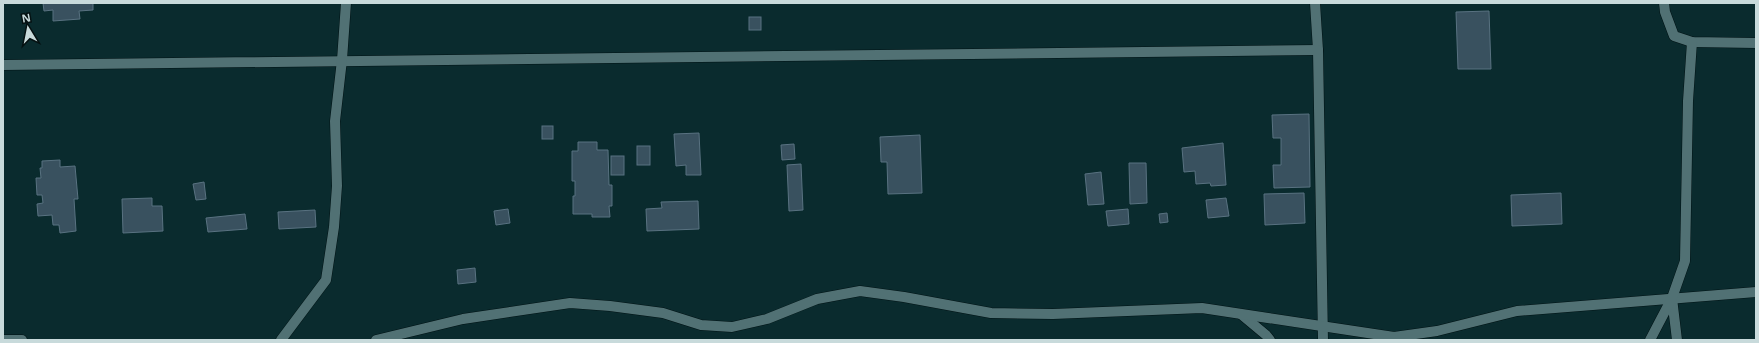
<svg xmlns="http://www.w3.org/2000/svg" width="1759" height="343" viewBox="0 0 1759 343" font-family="'Noto Sans',sans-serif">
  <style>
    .building { fill: #39515f; stroke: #597281 }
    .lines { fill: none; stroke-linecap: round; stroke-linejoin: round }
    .minor-casing { stroke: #001315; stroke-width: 11 }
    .minor { stroke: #517174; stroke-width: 10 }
  </style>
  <rect width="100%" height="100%" fill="#0a2b2e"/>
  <g class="building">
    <polygon points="43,3 93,3 93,10 79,11 80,19 53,21 53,10 44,11"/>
    <polygon points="1489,11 1491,69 1458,69 1456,12"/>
    <rect x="749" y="17" width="12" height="13"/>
    <polygon points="1309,114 1310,187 1274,188 1273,165 1281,165 1281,138 1273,138 1272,115"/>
    <rect x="542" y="126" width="11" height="13"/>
    <polygon points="699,133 701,175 686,175 686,165 676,166 674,134"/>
    <polygon points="920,135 922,193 888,194 887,162 881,162 880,137"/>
    <polygon points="578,142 597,142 597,150 608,150 609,185 612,185 612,206 609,206 610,217 592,217 592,214 573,214 573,196 575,196 575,181 572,181 572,151 578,151"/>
    <polygon points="1223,143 1226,185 1211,186 1210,183 1196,184 1195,171 1184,172 1182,148"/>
    <polygon points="794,144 795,159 782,160 781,145"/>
    <rect x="637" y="146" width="13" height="19"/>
    <rect x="611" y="156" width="13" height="19"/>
    <polygon points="60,160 60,167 75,166 78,199 74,199 76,231 60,233 59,225 53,225 52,215 38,216 37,204 43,203 42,195 37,195 36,178 41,178 40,168 42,168 42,161"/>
    <polygon points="1129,163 1146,163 1147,203 1130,204"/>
    <polygon points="801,164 803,210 789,211 787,165"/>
    <polygon points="1101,172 1104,204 1088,205 1085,174"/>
    <polygon points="204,182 206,199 196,200 193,184"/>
    <polygon points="1304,193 1305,223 1265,225 1264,194"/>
    <polygon points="1561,193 1562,224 1512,226 1511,195"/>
    <polygon points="152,198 152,206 162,206 163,231 123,233 122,199"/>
    <polygon points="1226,198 1229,216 1208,218 1206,200"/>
    <polygon points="698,201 699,229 647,231 646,209 662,208 661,202"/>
    <polygon points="508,209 510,223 496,225 494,211"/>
    <polygon points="1128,209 1129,224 1108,226 1106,211"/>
    <polygon points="315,210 316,227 279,229 278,212"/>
    <polygon points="1167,213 1168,222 1160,223 1159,214"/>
    <polygon points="245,214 247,229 208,232 206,218"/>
    <polygon points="475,268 476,282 458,284 457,270"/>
  </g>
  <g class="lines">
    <g class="minor-casing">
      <g id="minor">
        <polyline points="1315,3 1318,50 1323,340"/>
        <polyline points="1664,3 1665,12 1674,36 1692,42 1756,43"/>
        <polyline points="3,65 1318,50"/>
        <polyline points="1672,298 1677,340"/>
        <polyline points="1242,315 1266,335 1270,340"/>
        <polyline points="3,340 22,340"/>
        <polyline points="281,340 326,280 334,227 337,186 335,121 342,60 346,3"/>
        <polyline points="376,340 463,319 570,303 610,306 663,313 701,325 732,327 767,319 817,299 860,291 904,297 991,313 1053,314 1202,308 1394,337 1437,331 1517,311 1756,292"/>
        <polyline points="1650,340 1672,298 1685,261 1688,101 1692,42"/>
      </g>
    </g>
    <use href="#minor" class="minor"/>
  </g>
  <rect width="1759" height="343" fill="none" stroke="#c8dadb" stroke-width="8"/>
  <g transform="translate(28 28) rotate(350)" stroke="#051112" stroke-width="3" paint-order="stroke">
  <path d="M0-3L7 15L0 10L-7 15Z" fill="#c8dadb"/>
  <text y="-6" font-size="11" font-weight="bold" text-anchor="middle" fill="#c8dadb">N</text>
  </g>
</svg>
